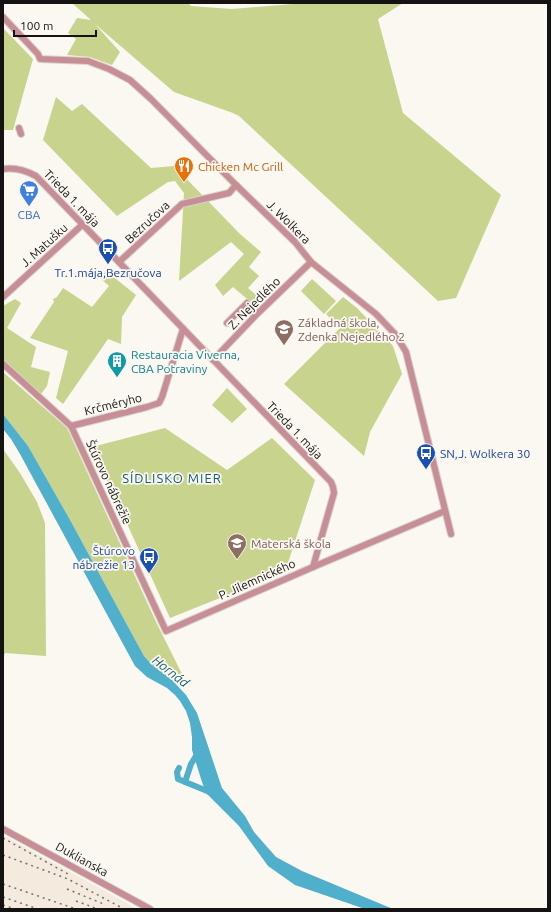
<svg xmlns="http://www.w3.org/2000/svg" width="551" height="912" viewBox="0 0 551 912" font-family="Ubuntu,sans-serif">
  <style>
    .built { fill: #f4ebde }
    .green { fill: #c8d38d }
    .water { fill: #50afcb }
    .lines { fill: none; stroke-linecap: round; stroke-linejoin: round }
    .canal { stroke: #50afcb; stroke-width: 6 }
    .minor-casing { stroke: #d6d3cd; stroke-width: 8 }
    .minor { stroke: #c88e95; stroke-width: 6 }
    .rail { stroke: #72706c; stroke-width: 1.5; stroke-dasharray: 2 4; stroke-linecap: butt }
    .labels { text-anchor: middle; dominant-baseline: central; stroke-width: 3.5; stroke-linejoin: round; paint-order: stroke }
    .food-label { font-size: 12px; fill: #c56008; stroke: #fbf7f1; text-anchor: start }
    .street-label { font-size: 12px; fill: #141311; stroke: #fbf7f1 }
    .shop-label { font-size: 12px; fill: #366cbe; stroke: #fbf7f1 }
    .transit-label { font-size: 12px; fill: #164399; stroke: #fbf7f1 }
    .education-label { font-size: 12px; fill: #785e54; stroke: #fbf7f1; text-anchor: start }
    .culture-label { font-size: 12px; fill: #0d838f; stroke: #fbf7f1; text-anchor: start }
    .neighbourhood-label { font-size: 13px; letter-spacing: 1px; fill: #0b5d75; stroke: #fbf7f1 }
    .water-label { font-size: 13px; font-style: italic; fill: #0f5e72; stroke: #fbf7f1 }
  </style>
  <rect width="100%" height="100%" fill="#fbf7f1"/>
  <polygon class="built" points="3,835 125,902 136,909 3,909"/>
  <g class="green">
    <polygon points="72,3 188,3 191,6 232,9 305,3 403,3 378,19 403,113 501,195 456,298 438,301 239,116 233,113 174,92 95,24 120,52 112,65 90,57 67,55 76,39 68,33 77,18 91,20"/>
    <polygon points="3,28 33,59 13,130 4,130 3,128"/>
    <polygon points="56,97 72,111 82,104 151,168 174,166 240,234 261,252 249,267 259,276 248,288 260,298 253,304 233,287 223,296 215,285 244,254 231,242 179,281 184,193 175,181 168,182 117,216 43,140"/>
    <polygon points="106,271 136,295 122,317 121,344 108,339 63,404 56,398 68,351 30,338 54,302 53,299 57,297 63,288 92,307 109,286 100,278"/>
    <polygon points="312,279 336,301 324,314 301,291"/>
    <polygon points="343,297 357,308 393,346 402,374 370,432 364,456 284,384 340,328 326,314"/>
    <polygon points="15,299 21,303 7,328 36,347 31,367 50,372 47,386 41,394 3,362 3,306"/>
    <polygon points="3,372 67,428 157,624 182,674 172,680 152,665 144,656 69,518 28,446 3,414"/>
    <polygon points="227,388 247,409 232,423 212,405"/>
    <polygon points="165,428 227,470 272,438 315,480 285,572 170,618 92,447"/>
    <polygon points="3,449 20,473 37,502 45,523 46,656 5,653 3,659"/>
  </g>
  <polygon class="water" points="3,414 28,446 69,518 144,656 152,665 172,680 186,695 197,713 222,788 245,816 254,832 276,857 302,871 393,909 365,909 295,885 268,866 239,826 206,793 202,782 192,750 192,737 190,723 186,711 180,701 175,695 167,688 147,677 135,666 20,454 11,439 3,429"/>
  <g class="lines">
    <g class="canal">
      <polyline points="179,768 177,772 178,779 212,793"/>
      <polyline points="185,782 191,764 199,751"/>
    </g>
    <g class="minor-casing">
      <g id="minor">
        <polyline points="3,17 38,54 40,59 88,61 109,69 130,80 151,99 236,185 295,242 311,262 376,314 396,335 406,352 451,534"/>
        <polyline points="19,128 21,134"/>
        <path d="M3,169C15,167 25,170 36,176L331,482L333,487L334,493L313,567"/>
        <polyline points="119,262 182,204 229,193 236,185"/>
        <polyline points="3,297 82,225"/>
        <polyline points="227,323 247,303"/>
        <polyline points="213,360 257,314 311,262"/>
        <polyline points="3,364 71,426 166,631 313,567 445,511"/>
        <polyline points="71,426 147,407 159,403 162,397 183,329"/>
        <polyline points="3,829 150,909"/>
      </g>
    </g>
    <use href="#minor" class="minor"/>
    <g class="rail">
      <polyline points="3,838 68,874"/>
      <polyline points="3,855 68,879 124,909"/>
      <polyline points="3,884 76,909"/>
      <polyline points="67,889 106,905"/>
      <polyline points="3,897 38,909"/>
      <polyline points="76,901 98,909"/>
      <polyline points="3,905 15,909"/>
    </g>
  </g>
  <defs>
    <g id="restaurant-pin" transform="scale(1)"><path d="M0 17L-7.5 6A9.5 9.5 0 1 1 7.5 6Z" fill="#e8710a" stroke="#fbf7f1"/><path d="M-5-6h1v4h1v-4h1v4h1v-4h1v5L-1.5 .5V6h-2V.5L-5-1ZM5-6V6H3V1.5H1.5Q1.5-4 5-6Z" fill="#fff"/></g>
    <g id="supermarket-pin" transform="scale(1)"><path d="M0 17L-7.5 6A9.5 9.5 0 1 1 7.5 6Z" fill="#3f7fe0" stroke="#fbf7f1"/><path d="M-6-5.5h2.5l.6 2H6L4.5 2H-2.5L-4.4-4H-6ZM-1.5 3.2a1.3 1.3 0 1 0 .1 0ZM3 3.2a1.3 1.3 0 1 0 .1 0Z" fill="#fff"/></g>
    <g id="bus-pin" transform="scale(1)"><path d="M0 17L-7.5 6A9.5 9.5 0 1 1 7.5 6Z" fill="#1a4fb4" stroke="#fbf7f1"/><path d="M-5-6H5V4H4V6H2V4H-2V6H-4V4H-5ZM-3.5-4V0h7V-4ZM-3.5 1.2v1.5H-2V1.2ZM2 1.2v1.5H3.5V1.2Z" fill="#fff"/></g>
    <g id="school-pin" transform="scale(1)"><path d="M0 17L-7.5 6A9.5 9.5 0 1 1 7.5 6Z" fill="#8d6e63" stroke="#fbf7f1"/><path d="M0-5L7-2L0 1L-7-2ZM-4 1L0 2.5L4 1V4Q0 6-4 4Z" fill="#fff"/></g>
    <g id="building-pin" transform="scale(1)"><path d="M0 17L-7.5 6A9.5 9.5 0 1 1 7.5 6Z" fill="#0f9aa8" stroke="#fbf7f1"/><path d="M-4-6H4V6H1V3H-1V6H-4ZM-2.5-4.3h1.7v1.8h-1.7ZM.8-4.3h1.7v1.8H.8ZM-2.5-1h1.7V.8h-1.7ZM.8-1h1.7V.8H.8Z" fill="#fff"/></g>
  </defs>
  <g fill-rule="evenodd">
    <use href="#restaurant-pin" x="184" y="166"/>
    <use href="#supermarket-pin" x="29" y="190"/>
    <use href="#bus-pin" x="108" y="248"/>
    <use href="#school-pin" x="284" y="329"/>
    <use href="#building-pin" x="117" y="361"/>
    <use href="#bus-pin" x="426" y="453"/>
    <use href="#school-pin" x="237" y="543"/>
    <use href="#bus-pin" x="149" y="557"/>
  </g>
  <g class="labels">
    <g class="food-label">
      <text x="198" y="166">Chicken Mc Grill</text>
    </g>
    <g class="street-label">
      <text transform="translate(72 198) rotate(46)">Trieda 1. mája</text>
      <text transform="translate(147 222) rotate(-43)">Bezručova</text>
      <text transform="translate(289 222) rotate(45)">J. Wolkera</text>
      <text transform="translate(44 245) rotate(-42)">J. Matušku</text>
      <text transform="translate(254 303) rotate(-45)">Z. Nejedlého</text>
      <text transform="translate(113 404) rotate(-14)">Krčméryho</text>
      <text transform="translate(295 430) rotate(46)">Trieda 1. mája</text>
      <text transform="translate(109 482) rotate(65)">Štúrovo nábrežie</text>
      <text transform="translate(257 579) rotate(-24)">P. Jilemnického</text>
      <text transform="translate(82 859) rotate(29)">Duklianska</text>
    </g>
    <g class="shop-label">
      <text x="29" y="214">CBA</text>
    </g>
    <g class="transit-label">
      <text x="108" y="272">Tr.1.mája,Bezručova</text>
      <text x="440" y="453" text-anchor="start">SN,J. Wolkera 30</text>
      <text x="135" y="550" text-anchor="end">Štúrovo<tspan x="135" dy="14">nábrežie 13</tspan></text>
    </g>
    <g class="education-label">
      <text x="298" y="322">Základná škola,<tspan x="298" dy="14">Zdenka Nejedlého 2</tspan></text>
      <text x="251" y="543">Materská škola</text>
    </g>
    <g class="culture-label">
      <text x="131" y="354">Restauracia Viverna,<tspan x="131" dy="14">CBA Potraviny</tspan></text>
    </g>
    <g class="neighbourhood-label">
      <text x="172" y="478">SÍDLISKO MIER</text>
    </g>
    <g class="water-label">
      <text transform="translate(171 671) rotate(38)">Hornád</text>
    </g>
  </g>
  <rect width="551" height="912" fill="none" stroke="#141311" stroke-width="8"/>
  <path d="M14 30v6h82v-6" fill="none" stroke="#141311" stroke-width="2"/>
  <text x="20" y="30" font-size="12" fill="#141311" stroke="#fbf7f1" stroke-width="3" paint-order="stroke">100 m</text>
</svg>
